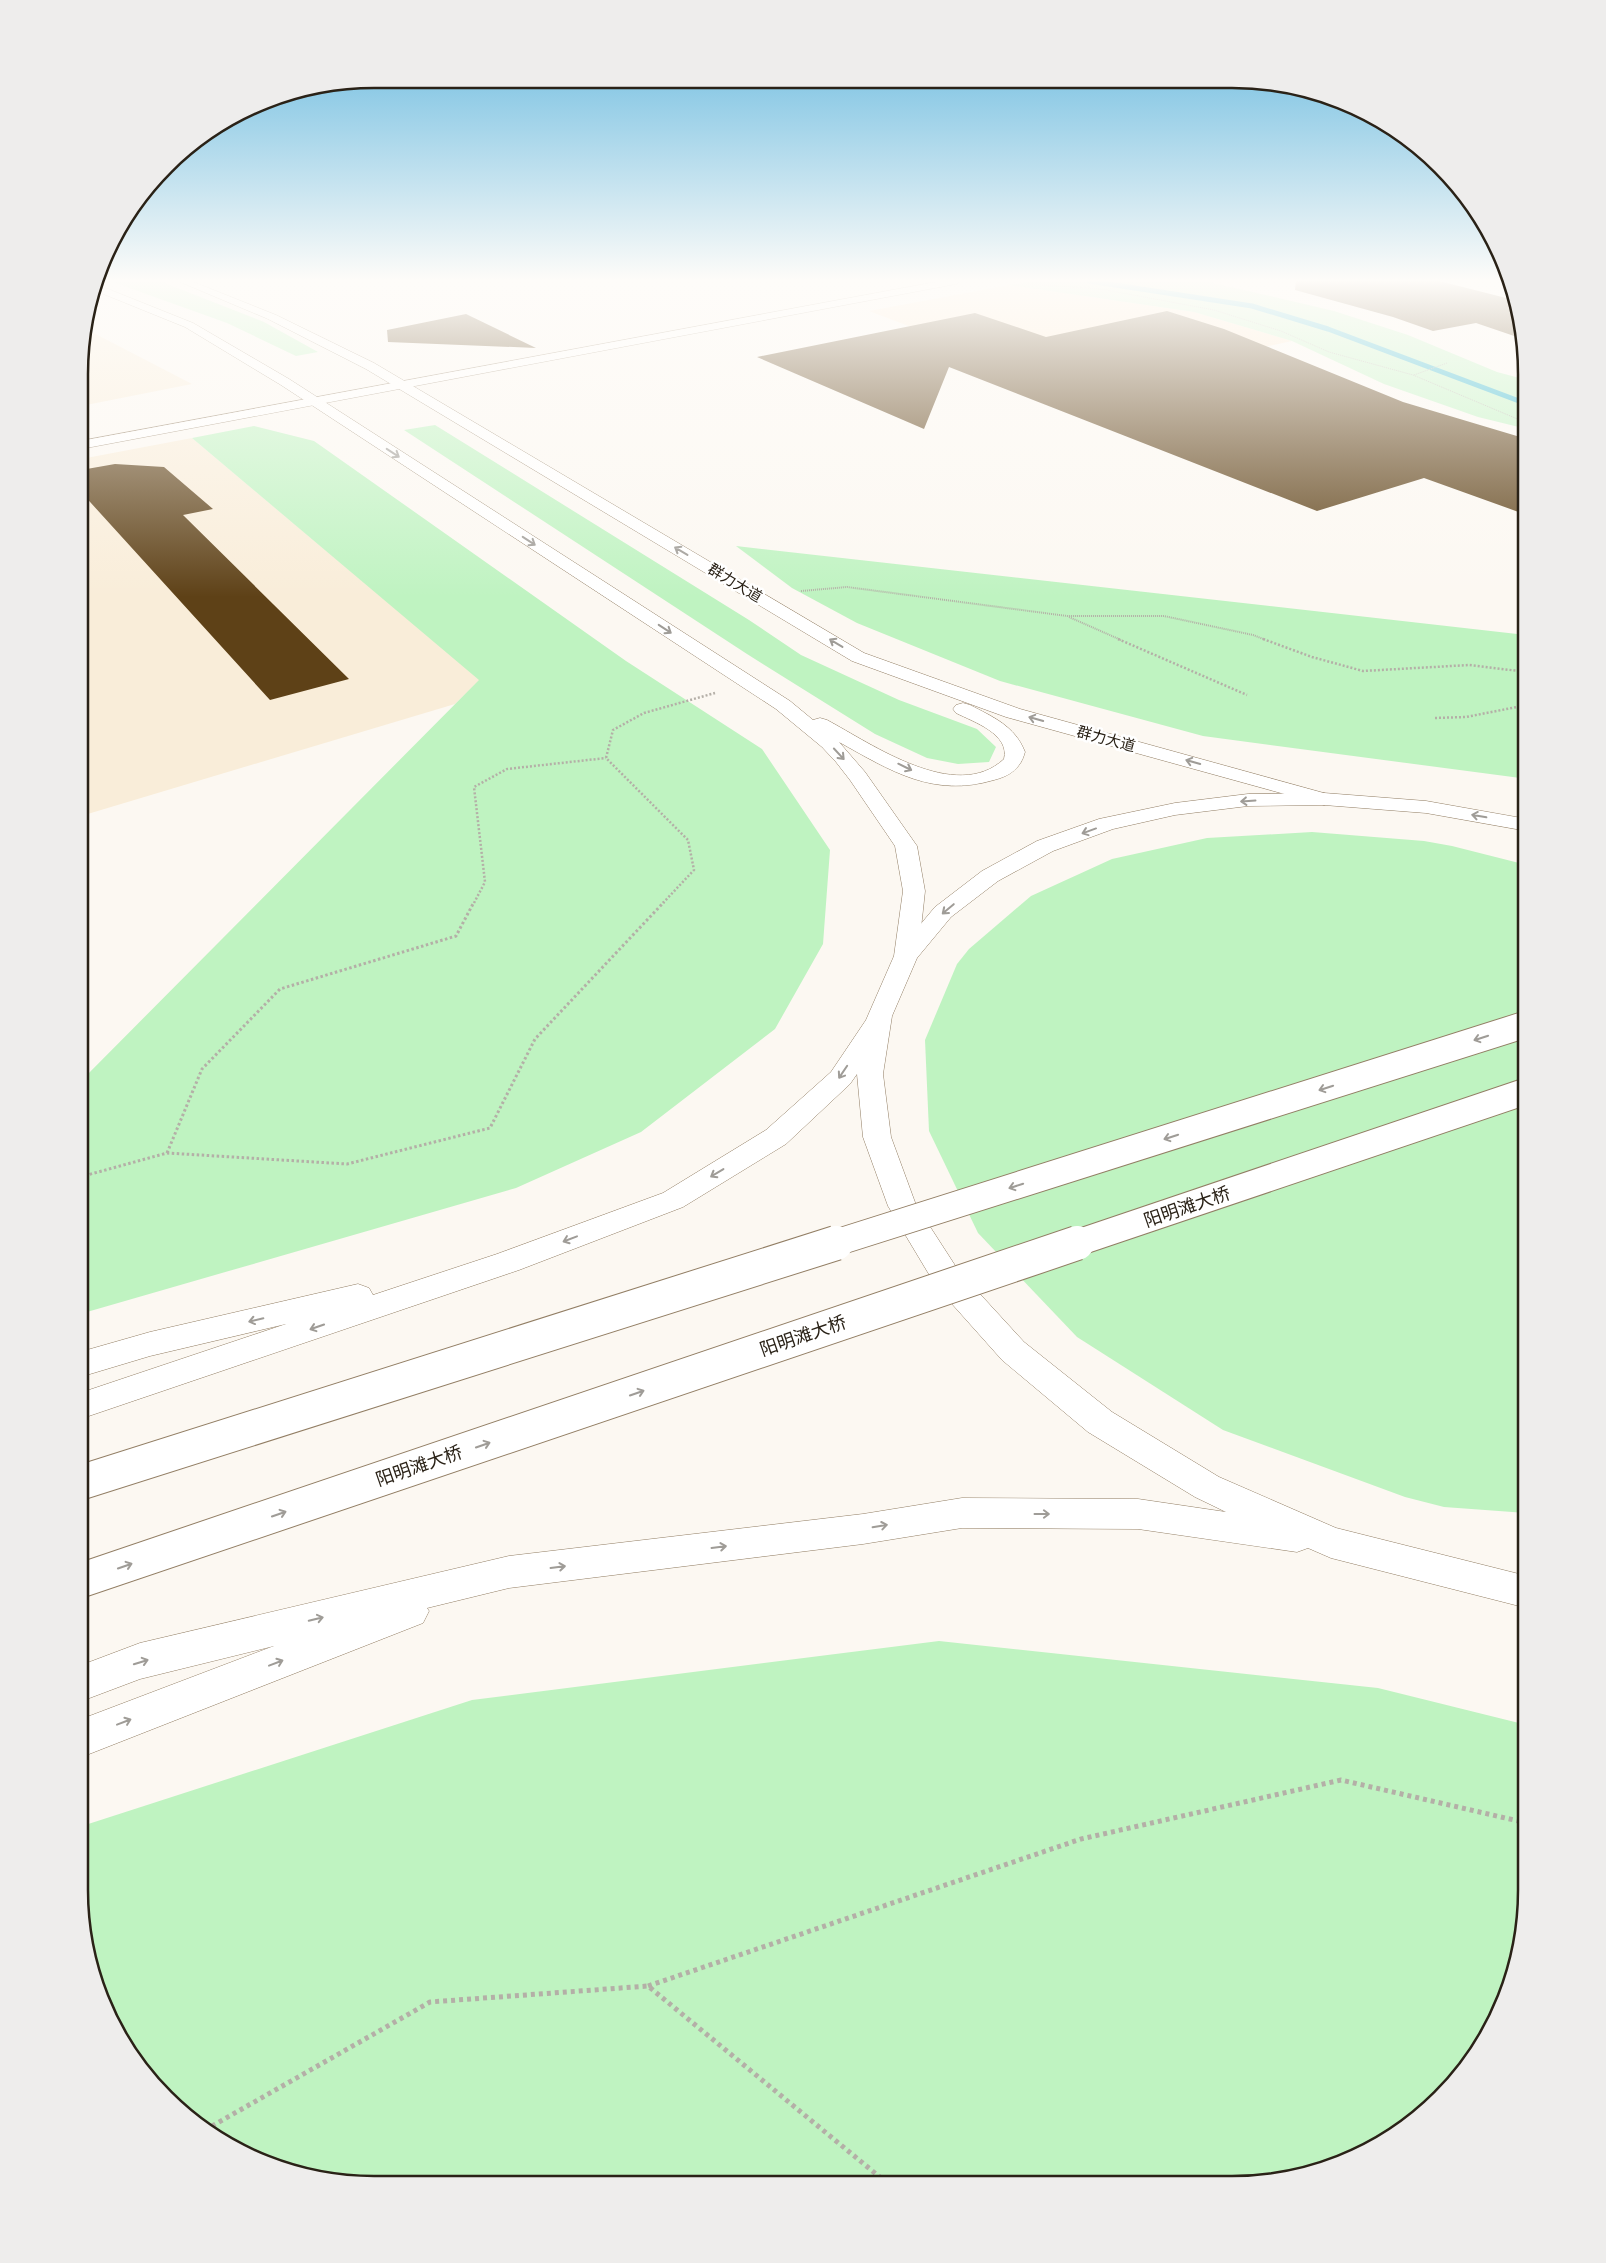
<svg xmlns="http://www.w3.org/2000/svg" width="1606" height="2263" viewBox="0 0 1606 2263" font-family="'Varela Round','Noto Sans SC',sans-serif">
  <style>
    .commercial { fill: #f9edd9 }
    .built { fill: #ffe9cd }
    .green { fill: #bff3c1 }
    .lines { fill: none; stroke-linecap: round; stroke-linejoin: round }
    .stream { stroke: #28b5cc; stroke-width: 5 }
    .building { fill: #5e4117 }
    .secondary-casing { stroke: #927e64; stroke-width: 1 }
    .primary-casing { stroke: #927e64; stroke-width: 1 }
    .highway-casing { stroke: #927e64; stroke-width: 1 }
    .path-far4 { stroke: #b4afa7; stroke-width: 1; stroke-dasharray: 1 1; stroke-linecap: butt }
    .path-far3 { stroke: #b4afa7; stroke-width: 2; stroke-dasharray: 1 1; stroke-linecap: butt }
    .path-far2 { stroke: #b4afa7; stroke-width: 2.5; stroke-dasharray: 2 2; stroke-linecap: butt }
    .path-far1 { stroke: #b4afa7; stroke-width: 3; stroke-dasharray: 2.5 2.5; stroke-linecap: butt }
    .path { stroke: #b4afa7; stroke-width: 5; stroke-dasharray: 4 4; stroke-linecap: butt }
    .secondary { fill: #fff; fill-rule: evenodd }
    .primary { fill: #fff; fill-rule: evenodd }
    .highway { fill: #fff; fill-rule: evenodd }
    .highway-bridge-far1-casing { stroke: #927e64; stroke-width: 28; stroke-linecap: butt }
    .highway-bridge-casing { stroke: #927e64; stroke-width: 36; stroke-linecap: butt }
    .highway-bridge-far1 { stroke: #fff; stroke-width: 26 }
    .highway-bridge { stroke: #fff; stroke-width: 34 }
    .oneway { stroke: #9f9c97 }
    .labels { text-anchor: middle; dominant-baseline: central; stroke-width: 5; stroke-linejoin: round; paint-order: stroke }
    .far-street-label { font-size: 15px; fill: #2a2217; stroke: #fff }
    .street-label { font-size: 18px; fill: #2a2217; stroke: #fff }
    .rim { fill: none; stroke: #2a2217; stroke-width: 2.5 }
  </style>
  <rect width="100%" height="100%" fill="#fcf8f2"/>
  <g class="commercial">
    <polygon points="84,327 84,328 192,384 81,406 81,335"/>
    <polygon points="192,438 480,680 455,704 81,816 81,459"/>
  </g>
  <polygon class="built" points="1009,285 1194,312 1292,341 1072,388 869,311"/>
  <g class="green">
    <polygon points="110,281 162,282 264,322 318,352 296,356 227,323"/>
    <polygon points="1035,281 1205,281 1334,311 1408,335 1497,372 1527,380 1527,429 1478,417 1384,384 1292,341 1194,312 1009,285"/>
    <polygon points="435,425 749,620 801,655 899,700 977,729 996,747 989,762 958,764 927,758 875,734 747,654 404,430"/>
    <polygon points="254,426 314,441 626,661 762,749 830,850 823,944 775,1029 641,1132 516,1188 80,1314 80,1082 479,680 192,438"/>
    <polygon points="736,546 1527,635 1527,779 1203,736 1000,681 857,623 792,588"/>
    <polygon points="1312,832 1424,841 1452,846 1527,865 1527,1513 1444,1507 1405,1497 1223,1430 1077,1337 978,1233 929,1131 925,1040 957,964 969,949 1031,896 1112,859 1207,838"/>
    <polygon points="939,1641 1378,1688 1527,1725 1527,1909 1512,1984 1477,2053 1427,2111 1362,2154 1308,2174 1233,2184 335,2182 261,2162 210,2134 152,2084 109,2019 84,1947 79,1890 79,1827 472,1700"/>
  </g>
  <g class="lines">
    <polyline class="stream" points="1089,281 1252,306 1328,329 1527,404"/>
  </g>
  <g class="building">
    <polygon points="1296,281 1439,281 1518,301 1523,339 1476,323 1433,331 1393,317 1295,290"/>
    <polygon points="1167,311 1224,329 1403,402 1527,439 1527,515 1424,478 1317,511 949,367 924,429 757,357 975,313 1046,337"/>
    <polygon points="466,314 536,348 388,342 387,330"/>
    <polygon points="115,464 164,467 213,509 183,515 349,679 270,700 81,492 81,470"/>
  </g>
  <g class="lines">
    <g class="secondary-casing">
      <polygon id="secondary" points="941,281 961,281 956,284 81,449 81,441"/>
    </g>
    <g class="primary-casing">
      <g id="primary">
        <polygon points="178,281 191,281 276,315 374,363 864,653 1020,709 1331,795 1334,799 1331,803 1324,805 1317,803 1006,717 852,661 366,369 268,319"/>
        <path d="M98,285L193,323L289,379L790,701L813,720L820,718L827,720C872,744 956,804 1004,759C1010,734 974,722 956,713L953,709L956,705L963,703L970,705C993,717 1015,726 1025,752C1021,768 1010,776 994,780C933,798 891,771 839,742L865,772L917,846L925,891L918,956L914,961L906,963L898,961L894,956L903,891L895,846L850,780L836,762L822,747L776,709L281,385L185,327L96,291Z"/>
      </g>
    </g>
    <g class="highway-casing">
      <polygon id="highway" points="1324,793 1426,801 1527,819 1527,831 1426,813 1324,805 1248,806 1175,815 1113,829 1053,851 998,881 951,917 917,958 892,1016 883,1074 891,1137 916,1205 958,1270 1024,1342 1112,1412 1219,1477 1336,1528 1527,1576 1527,1608 1331,1558 1308,1548 1297,1552 1138,1529 962,1528 863,1544 509,1588 427,1608 429,1611 423,1623 79,1758 79,1720 274,1646 140,1679 79,1702 79,1666 140,1643 509,1556 863,1514 962,1498 1138,1499 1226,1512 1195,1497 1088,1432 1002,1360 936,1286 888,1206 863,1137 857,1074 850,1084 786,1144 683,1207 519,1270 80,1419 80,1393 286,1324 150,1356 80,1377 80,1352 150,1332 358,1284 369,1288 373,1295 497,1254 663,1193 766,1130 831,1072 866,1020 894,956 935,907 982,871 1037,841 1099,819 1175,803 1248,794"/>
    </g>
    <g class="path-far4">
      <polyline points="1028,284 1101,289 1214,310 1281,331 1329,352 1413,375 1527,423"/>
      <polyline points="1414,375 1447,363"/>
    </g>
    <g class="path-far3">
      <polyline points="801,591 847,587 1067,616 1164,616 1253,635 1266,640"/>
      <polyline points="1069,617 1121,640"/>
    </g>
    <g class="path-far2">
      <polyline points="1118,639 1247,695"/>
      <polyline points="1263,639 1312,657 1363,671 1469,665 1527,672"/>
      <polyline points="1435,718 1466,717 1527,705"/>
      <polyline points="474,903 485,882 474,787 507,769 606,758"/>
      <polyline points="663,903 694,870 688,840 606,758 613,730 644,713 715,693"/>
    </g>
    <g class="path-far1">
      <polyline points="167,1153 202,1069 280,989 456,936 474,902"/>
      <polyline points="80,1177 167,1153 347,1164 490,1128 535,1039 664,902"/>
    </g>
    <g class="path">
      <polyline points="648,1986 1081,1839 1341,1780 1527,1823"/>
      <polyline points="205,2130 430,2002 648,1986 887,2183"/>
    </g>
    <use href="#secondary" class="secondary"/>
    <use href="#primary" class="primary"/>
    <use href="#highway" class="highway"/>
    <g class="highway-bridge-far1-casing">
      <g id="highway-bridge-far1">
        <polyline points="832,1244 1527,1024"/>
        <polyline points="1074,1244 1527,1091"/>
      </g>
    </g>
    <g class="highway-bridge-casing">
      <g id="highway-bridge">
        <polyline points="79,1483 836,1243"/>
        <polyline points="79,1581 1077,1243"/>
      </g>
    </g>
    <use href="#highway-bridge-far1" class="highway-bridge-far1"/>
    <use href="#highway-bridge" class="highway-bridge"/>
  </g>
  <defs><path id="oneway-shaft" d="M-6 0H5M1.5-3L5.5 0L1.5 3" fill="none" stroke-width="1.6" stroke-linecap="round" stroke-linejoin="round" transform="scale(1.25)"/></defs>
  <g class="oneway">
    <use href="#oneway-shaft" transform="translate(393 453) rotate(33)"/>
    <use href="#oneway-shaft" transform="translate(529 541) rotate(33)"/>
    <use href="#oneway-shaft" transform="translate(681 551) rotate(-149)"/>
    <use href="#oneway-shaft" transform="translate(665 629) rotate(33)"/>
    <use href="#oneway-shaft" transform="translate(836 643) rotate(-149)"/>
    <use href="#oneway-shaft" transform="translate(1036 719) rotate(-164)"/>
    <use href="#oneway-shaft" transform="translate(839 754) rotate(47)"/>
    <use href="#oneway-shaft" transform="translate(1193 762) rotate(-164)"/>
    <use href="#oneway-shaft" transform="translate(905 767) rotate(26)"/>
    <use href="#oneway-shaft" transform="translate(1248 801) rotate(176)"/>
    <use href="#oneway-shaft" transform="translate(1479 816) rotate(-170)"/>
    <use href="#oneway-shaft" transform="translate(1089 831) rotate(160)"/>
    <use href="#oneway-shaft" transform="translate(948 909) rotate(140)"/>
    <use href="#oneway-shaft" transform="translate(1481 1038) rotate(162)"/>
    <use href="#oneway-shaft" transform="translate(843 1072) rotate(124)"/>
    <use href="#oneway-shaft" transform="translate(1326 1088) rotate(162)"/>
    <use href="#oneway-shaft" transform="translate(1171 1137) rotate(162)"/>
    <use href="#oneway-shaft" transform="translate(717 1173) rotate(149)"/>
    <use href="#oneway-shaft" transform="translate(1016 1186) rotate(162)"/>
    <use href="#oneway-shaft" transform="translate(570 1239) rotate(159)"/>
    <use href="#oneway-shaft" transform="translate(256 1320) rotate(167)"/>
    <use href="#oneway-shaft" transform="translate(317 1327) rotate(161)"/>
    <use href="#oneway-shaft" transform="translate(637 1393) rotate(-19)"/>
    <use href="#oneway-shaft" transform="translate(483 1445) rotate(-19)"/>
    <use href="#oneway-shaft" transform="translate(279 1514) rotate(-19)"/>
    <use href="#oneway-shaft" transform="translate(1042 1514)"/>
    <use href="#oneway-shaft" transform="translate(880 1526) rotate(-9)"/>
    <use href="#oneway-shaft" transform="translate(719 1547) rotate(-7)"/>
    <use href="#oneway-shaft" transform="translate(125 1566) rotate(-19)"/>
    <use href="#oneway-shaft" transform="translate(558 1567) rotate(-7)"/>
    <use href="#oneway-shaft" transform="translate(316 1619) rotate(-14)"/>
    <use href="#oneway-shaft" transform="translate(141 1662) rotate(-17)"/>
    <use href="#oneway-shaft" transform="translate(276 1663) rotate(-21)"/>
    <use href="#oneway-shaft" transform="translate(124 1722) rotate(-21)"/>
  </g>
  <linearGradient id="sky" x2="0" y2="1"><stop stop-color="#5bb4dd"/><stop offset="0.47" stop-color="#fefcf9"/><stop offset="1" stop-color="#fefcf9" stop-opacity="0"/></linearGradient>
  <rect width="1606" height="597" fill="url(#sky)"/>
  <g class="labels">
    <g class="far-street-label">
      <text transform="translate(735 583) rotate(31)">群力大道</text>
      <text transform="translate(1106 739) rotate(15)">群力大道</text>
    </g>
    <g class="street-label">
      <text transform="translate(1187 1207) rotate(-19)">阳明滩大桥</text>
      <text transform="translate(803 1336) rotate(-19)">阳明滩大桥</text>
      <text transform="translate(419 1466) rotate(-19)">阳明滩大桥</text>
    </g>
  </g>
  <path d="M0 0H1606V2263H0ZM374 88H1232A286 286 0 0 1 1518 374V1890A286 286 0 0 1 1232 2176H374A286 286 0 0 1 88 1890V374A286 286 0 0 1 374 88Z" fill="#eeedec" fill-rule="evenodd"/>
  <path class="rim" d="M374 88H1232A286 286 0 0 1 1518 374V1890A286 286 0 0 1 1232 2176H374A286 286 0 0 1 88 1890V374A286 286 0 0 1 374 88Z"/>
</svg>
